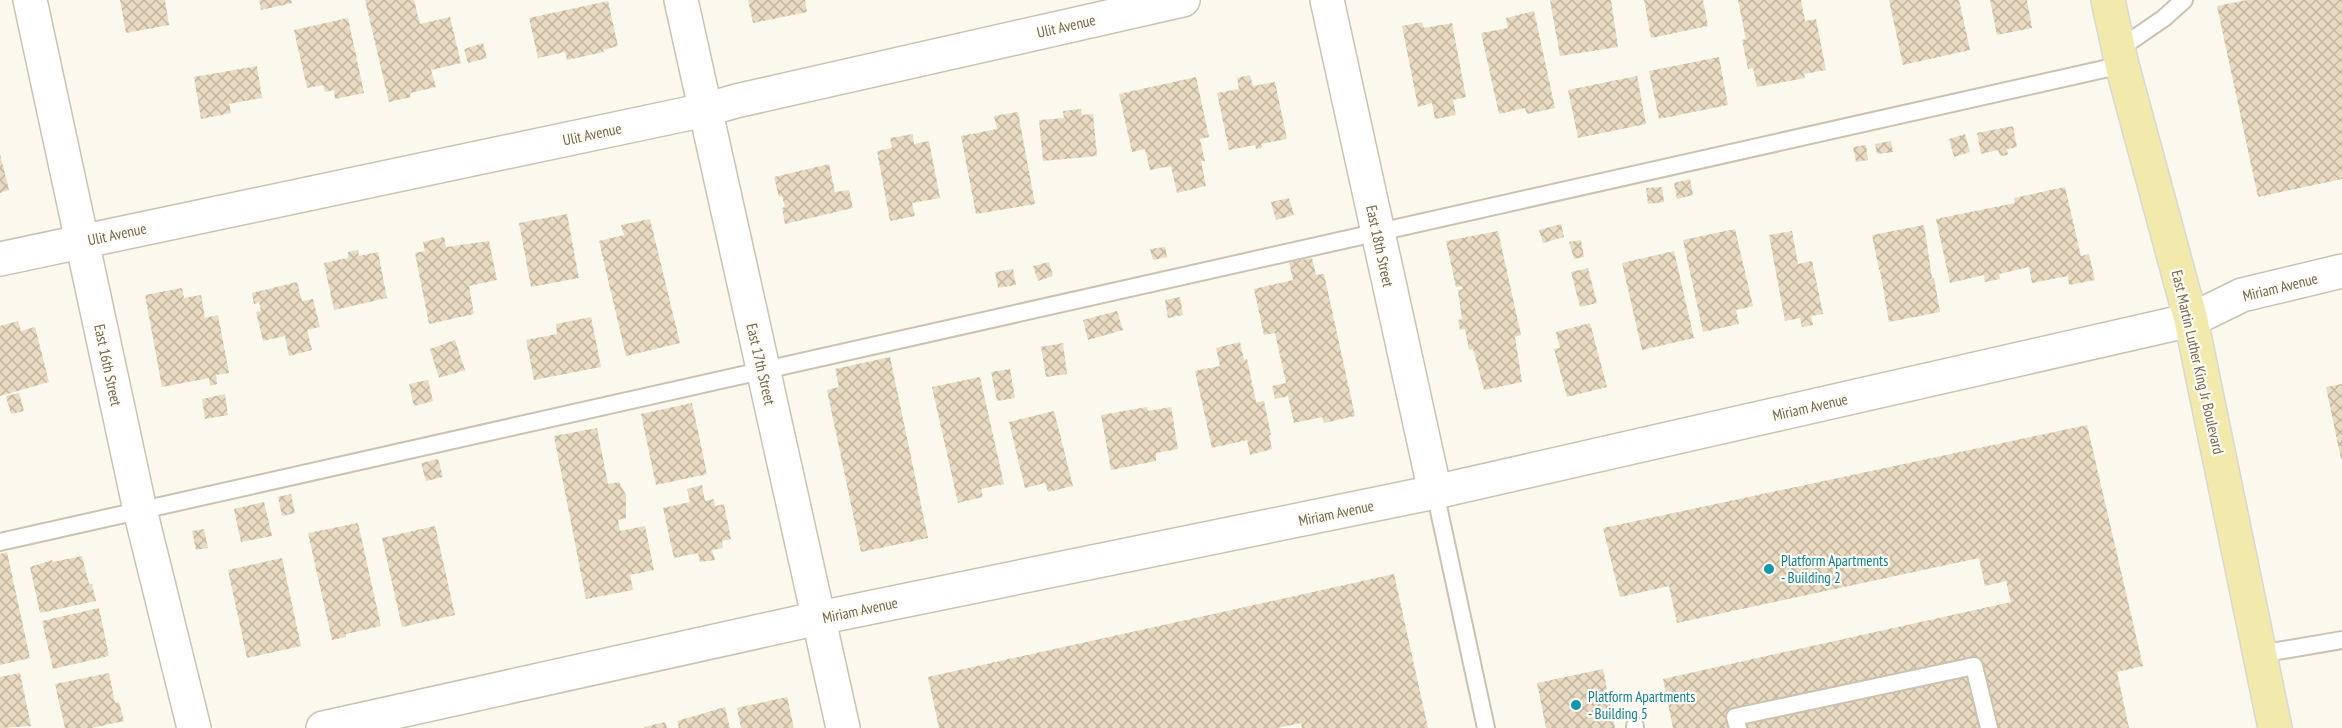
<svg xmlns="http://www.w3.org/2000/svg" width="2342" height="728" viewBox="0 0 2342 728" font-family="'PT Sans Narrow',sans-serif">
  <style>
    .building { fill: url(#building-cross-hatch) }
    .lines { fill: none; stroke-linecap: round; stroke-linejoin: round }
    .lane-casing { stroke: #cbc2b0; stroke-width: 20 }
    .street-casing { stroke: #cbc2b0; stroke-width: 36 }
    .primary-casing { stroke: #dbd7d2; stroke-width: 36 }
    .lane { stroke: #fff; stroke-width: 16 }
    .street { stroke: #fff; stroke-width: 33 }
    .primary { stroke: #f2eaad; stroke-width: 33 }
    .culture-dot { fill: #0f9aa8; stroke: #fefcf4; stroke-width: 2 }
    .labels { text-anchor: middle; dominant-baseline: central; stroke-width: 4.5; stroke-linejoin: round; paint-order: stroke }
    .street-label { font-size: 15px; fill: #756751; stroke: #fefcf4 }
    .culture-label { font-size: 15px; fill: #0d838f; stroke: #fefcf4; text-anchor: start }
  </style>
  <defs>
    <pattern id="building-cross-hatch" width="8" height="8" patternUnits="userSpaceOnUse" patternTransform="scale(1.5)"><rect width="8" height="8" fill="#e9dbc2"/><path d="M0 0l8 8M0 8l8-8" fill="none" stroke="#c1b5a0"/></pattern>
  </defs>
  <rect width="100%" height="100%" fill="#fbf9ed"/>
  <g class="building">
    <polygon points="120,0 165,0 169,25 126,33"/>
    <polygon points="259,0 292,0 292,3 261,10"/>
    <polygon points="365,0 414,0 420,24 450,17 461,63 431,70 436,87 410,93 411,97 389,102"/>
    <polygon points="748,0 805,0 807,12 753,23"/>
    <polygon points="1550,0 1611,0 1618,47 1560,56"/>
    <polygon points="1644,0 1703,0 1708,26 1651,38"/>
    <polygon points="1738,0 1801,0 1805,21 1816,19 1826,70 1804,74 1805,78 1757,87 1753,68 1748,69 1742,40 1746,39"/>
    <polygon points="1889,0 1959,0 1970,50 1903,65"/>
    <polygon points="1990,0 2027,0 2032,28 1997,35"/>
    <polygon points="2247,0 2342,0 2342,179 2258,197 2217,6"/>
    <polygon points="608,1 618,46 603,50 604,52 567,60 565,52 538,58 529,18"/>
    <polygon points="1534,11 1555,108 1527,114 1525,108 1499,114 1481,33 1508,28 1506,18"/>
    <polygon points="348,18 364,93 335,99 334,90 325,92 323,85 307,88 294,30"/>
    <polygon points="1422,22 1424,28 1452,23 1466,97 1453,100 1456,115 1435,119 1432,103 1418,107 1402,26"/>
    <polygon points="483,43 487,58 468,63 464,49"/>
    <polygon points="1719,57 1728,105 1659,119 1649,71"/>
    <polygon points="257,66 262,98 229,104 231,113 201,119 194,77"/>
    <polygon points="1250,75 1253,86 1275,82 1287,139 1261,144 1262,148 1256,149 1255,145 1229,150 1217,93 1239,89 1237,78"/>
    <polygon points="1637,76 1646,124 1578,138 1568,90"/>
    <polygon points="1196,77 1209,137 1200,139 1205,161 1201,161 1206,186 1177,193 1171,166 1150,170 1145,149 1132,152 1119,94"/>
    <polygon points="1081,109 1082,115 1093,114 1097,156 1043,161 1039,120 1064,118 1063,111"/>
    <polygon points="1018,112 1035,204 976,214 961,136 997,129 994,116"/>
    <polygon points="2013,126 2017,147 2007,149 2008,155 2000,156 1998,150 1981,154 1977,133"/>
    <polygon points="913,134 914,144 929,141 940,198 912,203 915,216 890,221 877,151 892,148 890,138"/>
    <polygon points="1965,134 1970,152 1954,157 1949,139"/>
    <polygon points="1891,141 1893,152 1877,154 1875,144"/>
    <polygon points="1866,145 1868,160 1856,162 1853,147"/>
    <polygon points="0,154 9,190 0,193"/>
    <polygon points="829,164 835,192 849,190 853,208 785,224 782,208 785,207 782,196 779,197 774,177"/>
    <polygon points="1690,179 1693,195 1677,199 1674,183"/>
    <polygon points="1662,187 1664,202 1648,204 1646,188"/>
    <polygon points="2065,187 2081,256 2089,254 2095,280 2069,285 2068,276 2032,283 2029,267 1999,274 2000,279 1985,282 1984,275 1950,283 1936,219 2015,203 2014,198"/>
    <polygon points="1289,198 1294,215 1276,220 1271,202"/>
    <polygon points="567,214 579,278 531,287 519,223"/>
    <polygon points="650,219 680,343 626,356 599,241 624,235 621,225"/>
    <polygon points="1561,224 1564,237 1543,243 1539,230"/>
    <polygon points="1924,225 1932,278 1934,278 1940,312 1889,322 1880,270 1879,270 1872,235"/>
    <polygon points="1735,229 1753,306 1736,310 1739,324 1703,332 1683,240"/>
    <polygon points="1498,231 1521,335 1515,337 1522,382 1484,390 1473,349 1469,350 1465,329 1460,330 1458,320 1462,319 1458,290 1463,289 1462,286 1456,287 1446,241"/>
    <polygon points="1792,231 1798,264 1812,261 1823,314 1811,316 1813,325 1802,327 1800,318 1785,321 1769,235"/>
    <polygon points="444,237 446,247 489,241 497,280 469,286 474,314 429,324 415,253 425,251 423,242"/>
    <polygon points="1581,240 1584,257 1574,259 1569,242"/>
    <polygon points="1165,247 1167,257 1153,260 1150,249"/>
    <polygon points="358,250 359,256 378,252 387,298 334,310 324,263 348,258 348,252"/>
    <polygon points="1674,251 1694,338 1642,350 1622,263"/>
    <polygon points="1312,258 1316,275 1324,274 1355,416 1324,423 1322,417 1294,423 1288,396 1275,399 1272,386 1286,383 1275,333 1264,335 1254,289 1293,280 1289,262"/>
    <polygon points="1049,262 1053,276 1038,281 1033,266"/>
    <polygon points="1588,268 1597,303 1580,307 1571,272"/>
    <polygon points="1013,269 1016,285 998,288 995,272"/>
    <polygon points="297,282 302,301 313,299 320,327 307,330 312,350 289,356 285,336 263,341 256,312 261,311 259,302 254,304 252,293"/>
    <polygon points="182,288 184,298 201,295 205,318 218,315 229,373 216,375 217,384 210,386 209,378 162,387 145,295"/>
    <polygon points="1180,297 1183,315 1168,318 1165,300"/>
    <polygon points="1117,311 1123,330 1088,340 1083,320"/>
    <polygon points="591,317 601,367 534,380 526,340 557,334 556,324"/>
    <polygon points="18,321 21,331 35,327 49,382 0,396 0,326"/>
    <polygon points="1590,323 1607,387 1567,397 1554,349 1560,348 1556,332"/>
    <polygon points="455,340 465,370 439,378 430,349"/>
    <polygon points="1240,342 1244,360 1247,359 1256,402 1264,401 1271,435 1269,435 1272,449 1250,455 1247,440 1212,448 1195,371 1220,366 1216,348"/>
    <polygon points="1063,343 1067,374 1046,377 1041,347"/>
    <polygon points="890,357 928,538 861,552 827,390 839,387 835,369"/>
    <polygon points="1010,369 1015,398 997,401 991,372"/>
    <polygon points="980,377 1004,484 981,489 983,497 958,503 932,387"/>
    <polygon points="428,380 433,401 414,406 409,384"/>
    <polygon points="2342,384 2342,458 2341,459 2326,387"/>
    <polygon points="19,393 24,411 11,414 6,396"/>
    <polygon points="225,394 228,415 205,419 202,399"/>
    <polygon points="692,403 707,474 656,485 641,414"/>
    <polygon points="1147,407 1148,411 1171,407 1178,449 1156,453 1156,461 1111,470 1101,415"/>
    <polygon points="1054,411 1073,486 1048,492 1045,483 1025,488 1009,422"/>
    <polygon points="2087,425 2143,666 2117,672 2129,728 1673,728 1663,679 2011,602 2006,581 1985,586 1979,558 1677,623 1669,586 1620,597 1603,528"/>
    <polygon points="597,428 608,484 619,482 626,495 626,518 618,520 620,531 645,526 654,570 630,575 633,590 586,599 554,436"/>
    <polygon points="438,459 443,477 426,481 421,463"/>
    <polygon points="702,485 705,501 714,499 715,506 724,504 731,539 722,541 723,548 712,550 715,560 700,562 698,553 674,558 663,508 690,502 687,489"/>
    <polygon points="291,494 295,513 282,516 278,497"/>
    <polygon points="264,502 272,536 241,542 234,509"/>
    <polygon points="358,523 381,626 346,634 346,637 332,640 308,533"/>
    <polygon points="435,526 455,615 402,627 382,538"/>
    <polygon points="204,529 208,548 196,550 192,531"/>
    <polygon points="7,552 30,658 0,665 0,554"/>
    <polygon points="82,556 89,584 92,584 96,601 40,613 30,567 52,560 53,562"/>
    <polygon points="282,558 301,646 247,658 228,570"/>
    <polygon points="1394,574 1428,728 1302,728 1301,723 1277,728 939,728 928,677"/>
    <polygon points="99,608 109,656 53,669 42,621"/>
    <polygon points="1603,669 1615,728 1546,728 1537,683"/>
    <polygon points="20,673 31,726 0,728 0,677"/>
    <polygon points="109,673 115,703 119,702 124,721 92,728 65,728 55,684"/>
    <polygon points="787,697 794,728 741,728 737,708"/>
    <polygon points="725,707 730,728 679,728 677,721"/>
    <polygon points="665,722 667,728 644,728 644,727"/>
  </g>
  <g class="lines">
    <g class="lane-casing">
      <g id="lane">
        <polyline points="2119,49 2164,18 2184,0"/>
        <polyline points="1435,492 1486,728"/>
        <polyline points="0,542 2122,65"/>
        <polyline points="2260,654 2342,640"/>
        <polyline points="1635,726 1635,728"/>
        <polyline points="1738,728 1735,717 1974,666 1989,728"/>
      </g>
    </g>
    <g class="street-casing">
      <g id="street">
        <polyline points="30,0 140,510 194,728"/>
        <polyline points="681,0 843,728"/>
        <polyline points="1327,0 1435,492"/>
        <polyline points="0,259 705,110 736,101 1183,0"/>
        <polyline points="323,728 819,618 1435,492 2191,320 2242,295 2342,271"/>
      </g>
    </g>
    <g class="primary-casing">
      <polyline id="primary" points="2108,0 2122,65 2191,320 2275,728"/>
    </g>
    <use href="#lane" class="lane"/>
    <use href="#street" class="street"/>
    <use href="#primary" class="primary"/>
  </g>
  <g class="culture-dot">
    <circle cx="1769" cy="569" r="6"/>
    <circle cx="1576" cy="705" r="6"/>
  </g>
  <g class="labels">
    <g class="street-label">
      <text transform="translate(1066 26) rotate(-13)">Ulit Avenue</text>
      <text transform="translate(592 134) rotate(-12)">Ulit Avenue</text>
      <text transform="translate(117 234) rotate(-12)">Ulit Avenue</text>
      <text transform="translate(1380 246) rotate(78)">East 18th Street</text>
      <text transform="translate(2280 287) rotate(-14)">Miriam Avenue</text>
      <text transform="translate(2198 362) rotate(77)">East Martin Luther King Jr Boulevard</text>
      <text transform="translate(761 364) rotate(77)">East 17th Street</text>
      <text transform="translate(108 365) rotate(78)">East 16th Street</text>
      <text transform="translate(1810 407) rotate(-13)">Miriam Avenue</text>
      <text transform="translate(1336 513) rotate(-12)">Miriam Avenue</text>
      <text transform="translate(860 610) rotate(-12)">Miriam Avenue</text>
    </g>
    <g class="culture-label">
      <text x="1781" y="560">Platform Apartments<tspan x="1781" dy="17">- Building 2</tspan></text>
      <text x="1588" y="696">Platform Apartments<tspan x="1588" dy="17">- Building 5</tspan></text>
    </g>
  </g>
</svg>
